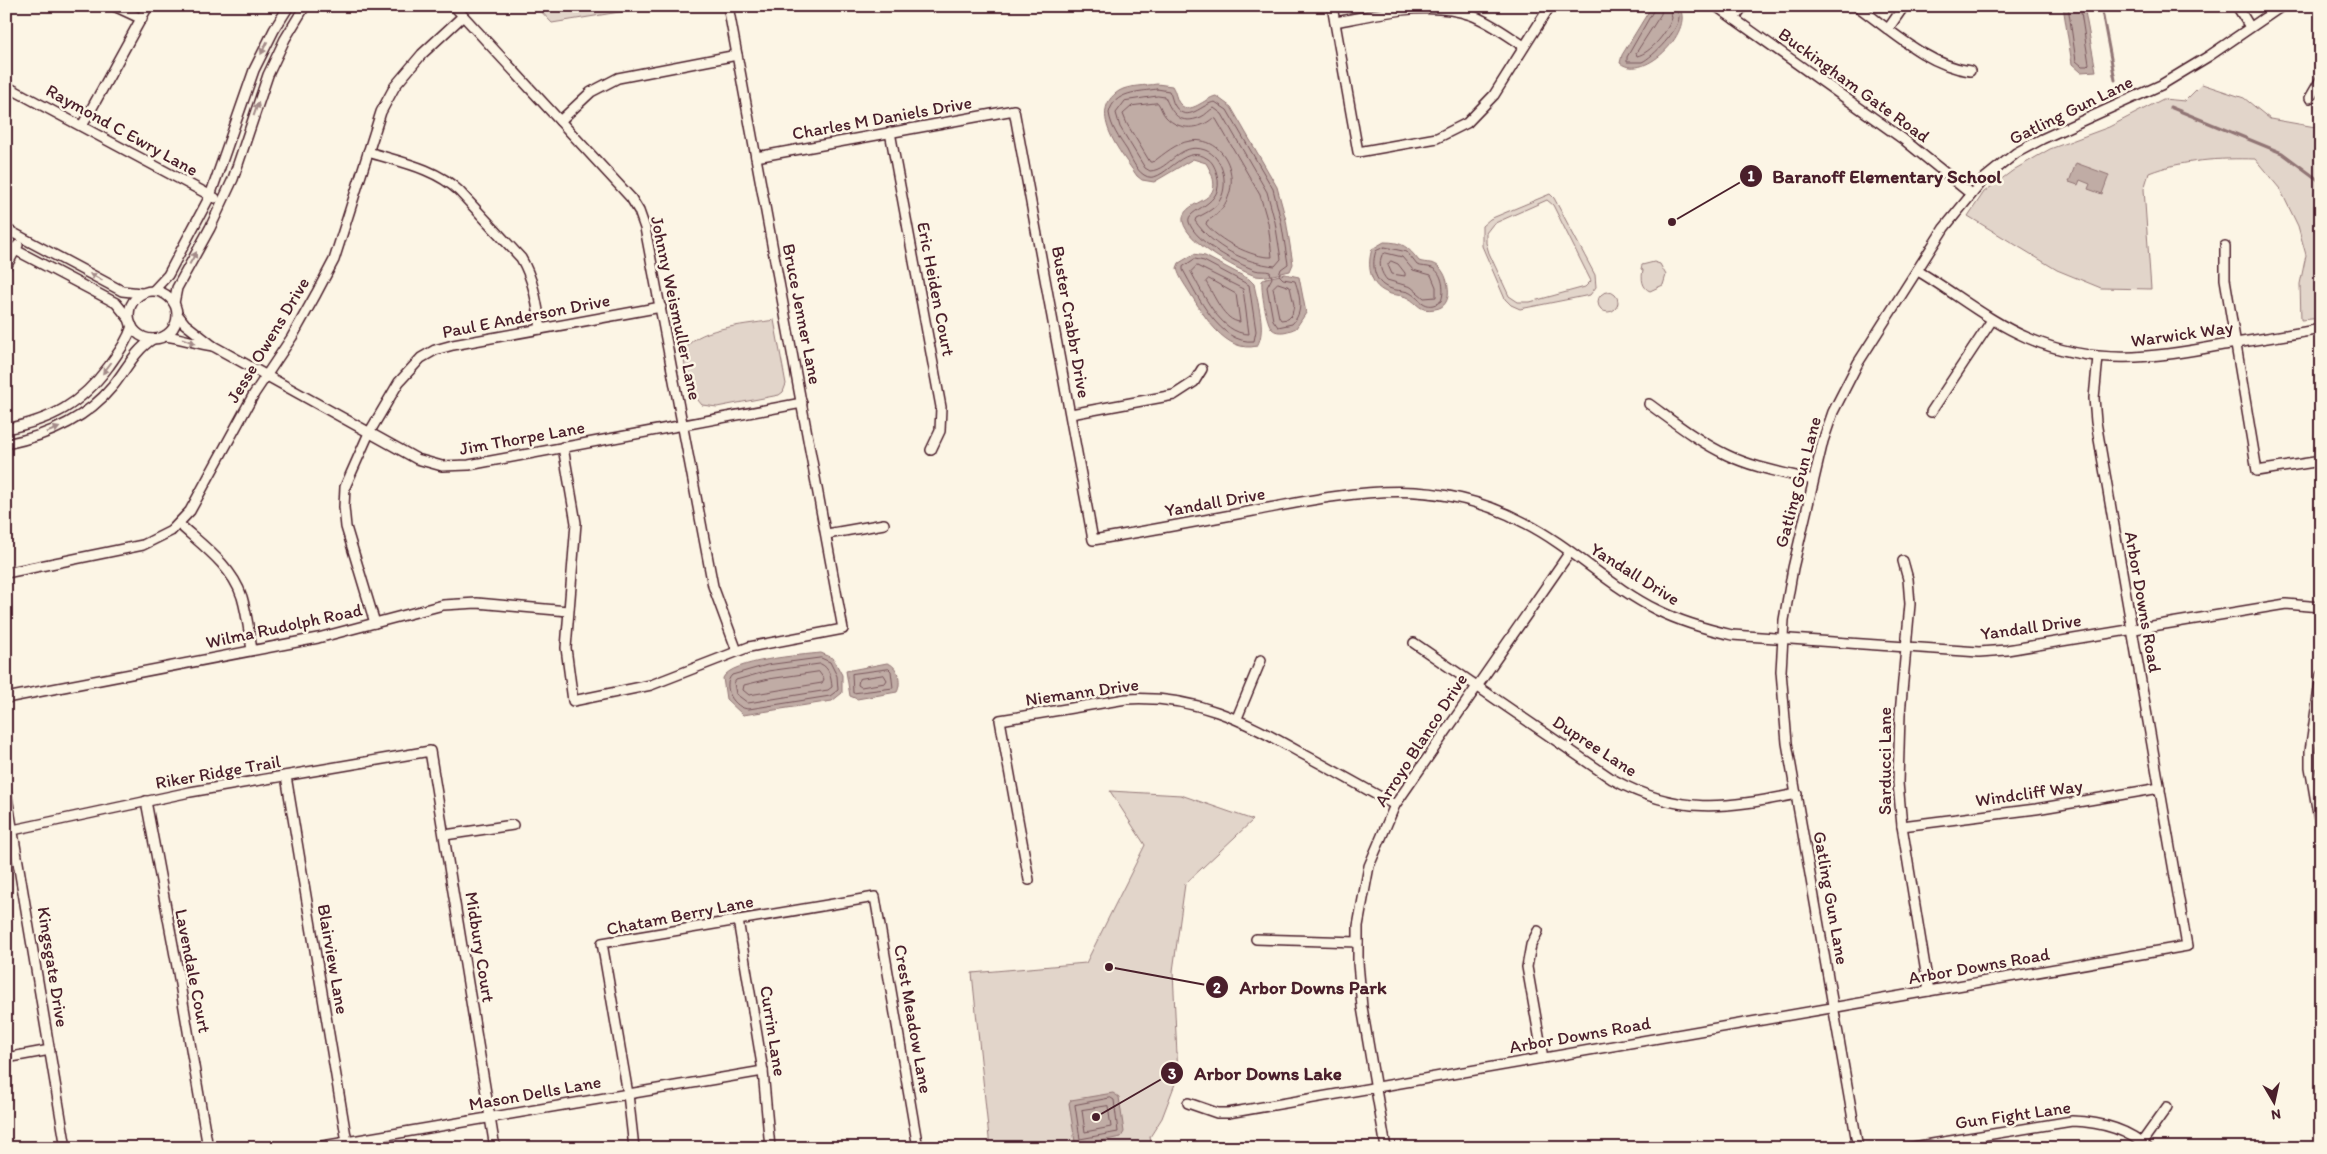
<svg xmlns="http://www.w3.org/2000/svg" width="2327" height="1154" viewBox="0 0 2327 1154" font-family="Itim,sans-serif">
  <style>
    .green { fill: #e2d5ca; stroke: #967a7a; fill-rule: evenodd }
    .water { fill: #c0aca5; stroke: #917474 }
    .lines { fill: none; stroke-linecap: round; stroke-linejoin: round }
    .shore { stroke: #79575c; stroke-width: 1 }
    .stream { stroke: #917474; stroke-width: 3 }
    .street-casing { stroke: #4a1f2b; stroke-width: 12 }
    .street { stroke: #fcf5e5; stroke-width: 9 }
    .oneway { fill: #a38a88 }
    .labels { text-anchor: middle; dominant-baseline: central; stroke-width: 5; stroke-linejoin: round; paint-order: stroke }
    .street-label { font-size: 18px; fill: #4a1f2b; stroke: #fcf5e5 }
    .leader { fill: none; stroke: #4a1f2b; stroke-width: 2 }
    .callout-dot { fill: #4a1f2b; stroke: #fcf5e5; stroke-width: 2 }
    .mark-label { font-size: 15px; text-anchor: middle; font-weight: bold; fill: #fff }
    .callout-label { font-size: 19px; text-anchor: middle; font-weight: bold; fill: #4a1f2b; stroke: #fcf5e5; stroke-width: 5; stroke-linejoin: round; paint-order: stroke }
  </style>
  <rect width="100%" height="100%" fill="#fcf5e5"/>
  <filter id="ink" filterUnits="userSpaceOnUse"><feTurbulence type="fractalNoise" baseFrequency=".02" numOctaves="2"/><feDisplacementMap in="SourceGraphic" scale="10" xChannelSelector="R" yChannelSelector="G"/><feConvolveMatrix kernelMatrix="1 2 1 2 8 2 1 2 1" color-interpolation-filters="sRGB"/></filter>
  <g filter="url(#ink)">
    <g class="green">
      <polygon points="536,6 656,6 552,23"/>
      <path d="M2202,84L2244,98L2270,119L2321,128V318L2301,320L2300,284L2306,255L2298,226L2280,189L2255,159C2220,158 2182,160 2149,173L2144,189L2151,289L2101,288L2057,270L1968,216L1984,192L2015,169L2050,149L2109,127L2163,99L2185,101Z"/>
      <path d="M1550,194L1554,198L1595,275L1596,287L1590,295L1520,309L1511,305L1505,299L1482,246V226L1490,219ZM1547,200L1553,205L1591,281L1585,287L1530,302H1518L1509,296L1489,253L1486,243V233L1493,224Z"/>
      <path d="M1654,262L1660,264L1666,275L1663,285L1650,291C1642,288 1641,278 1643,270L1641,269L1642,265Z"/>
      <circle cx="1608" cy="302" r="10"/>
      <path d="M774,320L786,384L783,392L779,395L717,407L702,405C693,395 689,384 686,370C684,364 683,354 687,347C699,327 753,324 774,320Z"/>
      <polygon points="1110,791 1181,795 1253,820 1185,884 1173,971 1178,1076 1162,1118 1150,1137 1152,1148 990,1148 972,973 1086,963 1145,845"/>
    </g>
    <g class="water">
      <path d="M1652,6H1678C1697,27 1646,83 1620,63L1622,55Z"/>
      <polygon points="2063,6 2084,6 2096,71 2081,72 2072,64"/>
      <path d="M1157,84L1172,86C1176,92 1176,100 1180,104C1190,116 1205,98 1216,96L1231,107L1277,187L1286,220L1293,264L1290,271C1280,273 1266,278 1256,276C1239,271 1179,239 1183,217C1188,197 1231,205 1206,163L1193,159L1154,182L1142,180L1137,176C1122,154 1086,112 1119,91C1129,85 1145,86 1157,84Z"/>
      <polygon points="2076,163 2109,175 2102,194 2088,189 2090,184 2080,180 2078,185 2069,182"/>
      <path d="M1384,242C1403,242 1408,247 1419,261C1427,264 1434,261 1440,268C1450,279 1454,307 1435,309C1419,312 1419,304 1408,298C1401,294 1392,296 1386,292C1369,285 1367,264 1372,249Z"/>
      <path d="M1194,254L1205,256L1249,279L1254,284C1257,301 1267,330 1257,346C1225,354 1203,314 1190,293C1185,285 1179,277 1177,268L1179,263Z"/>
      <path d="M1285,274L1299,277L1306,313L1296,328C1290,331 1278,335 1272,329C1266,323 1261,290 1262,281L1266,278Z"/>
      <path d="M821,653L833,658L842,675V693L832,701L743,715L726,699L723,678C731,660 802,655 821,653Z"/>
      <path d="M887,663C898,665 902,683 897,692L857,699L850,696L846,671Z"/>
      <polygon points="1113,1093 1119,1097 1124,1132 1121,1137 1080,1145 1075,1142 1069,1103 1071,1100"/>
    </g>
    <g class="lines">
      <g class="shore">
        <path d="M1656,6L1627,57V62H1642C1653,57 1679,30 1679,17C1679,13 1676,11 1675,6"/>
        <path d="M1662,6L1661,14L1636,53L1637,56C1651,53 1668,31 1672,18L1669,6"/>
        <polyline points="2068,6 2076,61 2082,66 2087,66 2089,64 2080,6"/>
        <path d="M1157,89L1169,91C1172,96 1172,102 1175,106C1187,125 1203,103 1215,102L1227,110L1273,189L1281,221L1288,264L1281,269L1279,275L1283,279L1295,281C1300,296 1304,312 1292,324L1278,327L1273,320L1267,287L1272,278L1270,272C1265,270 1260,272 1255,270C1236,263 1195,242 1189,222C1185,208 1226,207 1217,175C1216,170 1213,162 1208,159C1182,140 1163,188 1144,175C1136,170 1131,158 1127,150C1119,138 1111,127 1109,113C1114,91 1139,92 1157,89Z"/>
        <path d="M1158,96L1165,97C1172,113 1179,126 1201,117C1206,115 1209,110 1214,108L1222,114L1267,192L1275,222L1281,259L1275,266C1245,263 1213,247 1195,221L1196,218C1204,214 1213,210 1218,203C1230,187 1224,157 1205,150C1179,141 1170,170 1150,171L1145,168L1120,127L1116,113L1125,101Z"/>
        <path d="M1158,103C1161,107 1162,113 1166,117C1179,131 1200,130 1213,118L1216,119L1260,195L1268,223L1272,257C1252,258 1218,240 1206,224L1207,221C1249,198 1232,134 1190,141C1176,143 1164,154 1153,162H1150L1127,124L1123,114L1132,106Z"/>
        <path d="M1385,247L1407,252L1417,265C1422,267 1427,266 1432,268C1443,272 1445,292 1441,301C1425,313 1420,297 1408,292C1402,290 1395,291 1389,288C1374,283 1371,264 1376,251Z"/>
        <path d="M1386,253L1402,257L1413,270L1431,275L1436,287V297L1424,298L1411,287L1387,280C1381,273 1378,264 1382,255Z"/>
        <path d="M1195,259L1204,261L1249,285L1256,331L1254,341C1220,345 1197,295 1183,270V267Z"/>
        <polygon points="1391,261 1398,264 1405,273 1405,276 1392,274 1388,265"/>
        <path d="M1197,266L1243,289L1249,334C1220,334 1203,293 1191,272Z"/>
        <path d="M1209,279L1236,294L1240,322C1224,321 1214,295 1206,282Z"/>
        <polygon points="1278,283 1290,287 1294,305 1292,315 1288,319 1281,320 1279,317 1273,288"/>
        <path d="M821,658L830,662L837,676L838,690L830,696L749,709C734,709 721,686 732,675L767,665Z"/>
        <path d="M821,664C830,668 831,678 832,687L828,690L748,703L736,694L734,683L736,680L768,671Z"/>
        <polygon points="889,669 891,671 893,688 853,693 852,674"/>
        <polygon points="819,672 824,679 822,683 749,695 743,690 744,685 769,679"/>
        <polygon points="884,675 887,680 885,683 861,687 858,685 859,679"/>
        <polygon points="1111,1098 1114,1100 1118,1132 1080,1139 1075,1105"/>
        <polygon points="1108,1106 1111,1127 1085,1132 1082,1110"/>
      </g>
      <g class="stream">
        <polyline points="2101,6 2115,80"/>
        <polyline points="2170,107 2282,153 2321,182"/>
      </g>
      <g class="street-casing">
        <g id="street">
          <polyline points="114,6 142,19"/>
          <polyline points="454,6 631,198 639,211 645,228 713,586 737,651"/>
          <polyline points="1332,6 1358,152 1437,138 1467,123 1494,95 1550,6"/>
          <polyline points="1716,6 1903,139 1971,194"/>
          <path d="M1857,6C1892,31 1927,65 1970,71"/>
          <polyline points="2237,6 2250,27"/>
          <polyline points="1734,19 1743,6"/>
          <path d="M1335,22C1379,14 1428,0 1471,15C1490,22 1507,35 1524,46"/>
          <polyline points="1888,29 1904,6"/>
          <polyline points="6,86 215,198"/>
          <polyline points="2310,98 2321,79"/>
          <polyline points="560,121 591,92 618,78 737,55"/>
          <polyline points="82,126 148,6"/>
          <polyline points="890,132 941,407 940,431 931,450"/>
          <path d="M368,152C400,162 435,168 459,191L521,258C534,280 537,304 541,329"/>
          <path d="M756,157L1014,110L1093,540C1147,531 1200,521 1253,511C1350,493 1433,473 1525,523C1572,547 1610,587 1657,610C1681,622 1706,629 1732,635L1979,652L2007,650L2286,604L2321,607"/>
          <polyline points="6,229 122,291 141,293"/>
          <polyline points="6,245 116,303 129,319"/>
          <polyline points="2225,246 2225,279 2257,471 2321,461"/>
          <polyline points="6,267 18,245"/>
          <path d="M1918,271C1955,293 1988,321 2028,338C2095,367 2154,358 2223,345C2255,340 2288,335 2321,329"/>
          <polyline points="154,290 168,275 210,196 254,70 274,30 289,6"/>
          <circle cx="153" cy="315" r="24"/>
          <polyline points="174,303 177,288 210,228 233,179 268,75 285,39 305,6"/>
          <polyline points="178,315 185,324 213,346 417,459 442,466 469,465 802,403"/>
          <path d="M165,336C182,338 197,344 213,346"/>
          <path d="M1649,404C1674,422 1699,442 1727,455C1754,468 1785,473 1813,480"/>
          <polyline points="1931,412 1992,320"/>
          <polyline points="1071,414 1174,395 1194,382 1202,369"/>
          <path d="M6,429C53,419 80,405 109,366C118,353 127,342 132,326"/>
          <path d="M6,444C47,436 86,419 113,386C126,370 135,350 153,339"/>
          <polyline points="563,447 576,523 566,648 573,701 651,685 749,647 843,629 728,6"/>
          <path d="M179,524C202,545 232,566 242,597C247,614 249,632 252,650"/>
          <polyline points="827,534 884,524"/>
          <polyline points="1903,561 1908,579 1910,604 1900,714 1898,783 1902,826 1929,991"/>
          <polyline points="6,573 143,545 171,531 190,511 254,394 292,337 316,294 334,260 381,112 395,86 422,54 463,16"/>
          <polyline points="375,623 346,527 344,507 345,487 369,433 399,382 421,358 435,350 453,345 661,307"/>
          <path d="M1414,643L1612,779C1679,816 1725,808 1797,794"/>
          <polyline points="2321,675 2310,751 2310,767 2321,832"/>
          <polyline points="6,698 318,638 443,605 477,603 568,611"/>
          <polyline points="1237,718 1261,660"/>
          <polyline points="286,776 348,1148"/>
          <polyline points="6,791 66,1148"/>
          <polyline points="146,801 176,961 208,1148"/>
          <polyline points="1902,826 2036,809 2160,788"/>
          <polyline points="13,830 190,792 430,751 495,1148"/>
          <polyline points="445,835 513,825"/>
          <path d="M1029,880L1000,720L1126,699C1196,695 1242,720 1301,753C1333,770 1364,788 1395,805"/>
          <polyline points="738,920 763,1071 770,1148"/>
          <polyline points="1538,931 1531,945 1527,967 1543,1058"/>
          <polyline points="1256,939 1358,942"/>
          <polyline points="6,1058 50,1050"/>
          <polyline points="1188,1103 1217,1113 1228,1113 2187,946 2096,422 2094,398 2098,357"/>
          <polyline points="2142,1142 2167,1107"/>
          <polyline points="311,1148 763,1071"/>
          <polyline points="634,1148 628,1094 602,943 875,897 918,1148"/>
          <polyline points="1386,1148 1362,1007 1358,963 1358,926 1369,866 1395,805 1570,552"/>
          <polyline points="1858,1148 1787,743 1781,671 1784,620 1793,568 1823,441 1833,412 1858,363 1944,228 1985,178 2016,153 2042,139 2161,85 2209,56 2282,6"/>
          <path d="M1907,1148L2072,1121C2100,1122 2127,1128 2148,1148"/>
        </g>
      </g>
      <use href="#street" class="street"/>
    </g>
    <defs><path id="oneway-solid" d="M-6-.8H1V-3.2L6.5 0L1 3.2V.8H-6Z" transform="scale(1.25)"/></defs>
    <g class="oneway">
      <use href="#oneway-solid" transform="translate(264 48) rotate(116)"/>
      <use href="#oneway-solid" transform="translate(256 109) rotate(-71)"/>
      <use href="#oneway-solid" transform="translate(193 258) rotate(-61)"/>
      <use href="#oneway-solid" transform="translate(96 277) rotate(-152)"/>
      <use href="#oneway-solid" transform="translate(189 341) rotate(21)"/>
      <use href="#oneway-solid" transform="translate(107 368) rotate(127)"/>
      <use href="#oneway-solid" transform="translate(53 430) rotate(-22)"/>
    </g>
  </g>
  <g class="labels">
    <g class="street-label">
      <text transform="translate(1854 85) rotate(36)">Buckingham Gate Road</text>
      <text transform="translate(2071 110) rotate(-26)">Gatling Gun Lane</text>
      <text transform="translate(882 118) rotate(-10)">Charles M Daniels Drive</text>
      <text transform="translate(122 130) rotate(29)">Raymond C Ewry Lane</text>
      <text transform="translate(936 289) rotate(79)">Eric Heiden Court</text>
      <text transform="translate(676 308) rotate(78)">Johnny Weismuller Lane</text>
      <text transform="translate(802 314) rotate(79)">Bruce Jenner Lane</text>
      <text transform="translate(526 316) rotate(-11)">Paul E Anderson Drive</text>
      <text transform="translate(1071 322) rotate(80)">Buster Crabbr Drive</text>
      <text transform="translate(2182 334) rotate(-8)">Warwick Way</text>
      <text transform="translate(268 340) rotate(-59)">Jesse Owens Drive</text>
      <text transform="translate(522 438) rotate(-10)">Jim Thorpe Lane</text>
      <text transform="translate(1798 482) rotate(-75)">Gatling Gun Lane</text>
      <text transform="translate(1215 502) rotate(-10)">Yandall Drive</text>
      <text transform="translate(1635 574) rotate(32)">Yandall Drive</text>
      <text transform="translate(2143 602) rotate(80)">Arbor Downs Road</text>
      <text transform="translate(284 626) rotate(-12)">Wilma Rudolph Road</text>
      <text transform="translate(2031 627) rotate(-8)">Yandall Drive</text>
      <text transform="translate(1082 692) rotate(-8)">Niemann Drive</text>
      <text transform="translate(1421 740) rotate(-57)">Arroyo Blanco Drive</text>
      <text transform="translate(1595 746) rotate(33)">Dupree Lane</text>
      <text transform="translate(1885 761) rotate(-90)">Sarducci Lane</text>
      <text transform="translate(218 772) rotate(-10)">Riker Ridge Trail</text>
      <text transform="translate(2029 793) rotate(-8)">Windcliff Way</text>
      <text transform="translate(1831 898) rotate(80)">Gatling Gun Lane</text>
      <text transform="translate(680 915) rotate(-11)">Chatam Berry Lane</text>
      <text transform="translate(480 947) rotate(81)">Midbury Court</text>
      <text transform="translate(333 959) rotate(80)">Blairview Lane</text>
      <text transform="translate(1979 966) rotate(-10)">Arbor Downs Road</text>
      <text transform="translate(53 967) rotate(81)">Kingsgate Drive</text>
      <text transform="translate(193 971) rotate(79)">Lavendale Court</text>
      <text transform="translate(913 1019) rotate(80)">Crest Meadow Lane</text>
      <text transform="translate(773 1031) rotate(81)">Currin Lane</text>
      <text transform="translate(1580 1035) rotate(-10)">Arbor Downs Road</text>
      <text transform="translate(535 1093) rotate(-10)">Mason Dells Lane</text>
      <text transform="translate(2013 1115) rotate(-8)">Gun Fight Lane</text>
    </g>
  </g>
  <path class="leader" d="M1672 222L1751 176M1109 967L1217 987M1096 1117L1172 1073"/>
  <g class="callout-dot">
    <circle cx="1672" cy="222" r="5"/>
    <circle cx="1109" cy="967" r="5"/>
    <circle cx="1096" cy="1117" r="5"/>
    <circle cx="1751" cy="176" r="12"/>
    <circle cx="1217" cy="987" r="12"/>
    <circle cx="1172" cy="1073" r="12"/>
  </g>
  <g class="mark-label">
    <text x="1751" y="181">1</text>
    <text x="1217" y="993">2</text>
    <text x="1172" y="1079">3</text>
  </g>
  <g class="callout-label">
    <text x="1887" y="183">Baranoff Elementary School</text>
    <text x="1313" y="994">Arbor Downs Park</text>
    <text x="1268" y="1080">Arbor Downs Lake</text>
  </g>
  <rect width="2327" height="1154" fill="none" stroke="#fcf5e5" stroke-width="25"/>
  <rect x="12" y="12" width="2302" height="1129" fill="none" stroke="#4a1f2b" stroke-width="2" filter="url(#ink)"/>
  <g transform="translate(2274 1102) rotate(171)" stroke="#fcf5e5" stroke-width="4" paint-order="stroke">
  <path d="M0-4L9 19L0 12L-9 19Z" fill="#4a1f2b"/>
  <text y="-8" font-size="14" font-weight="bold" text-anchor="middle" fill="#4a1f2b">N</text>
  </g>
</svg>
